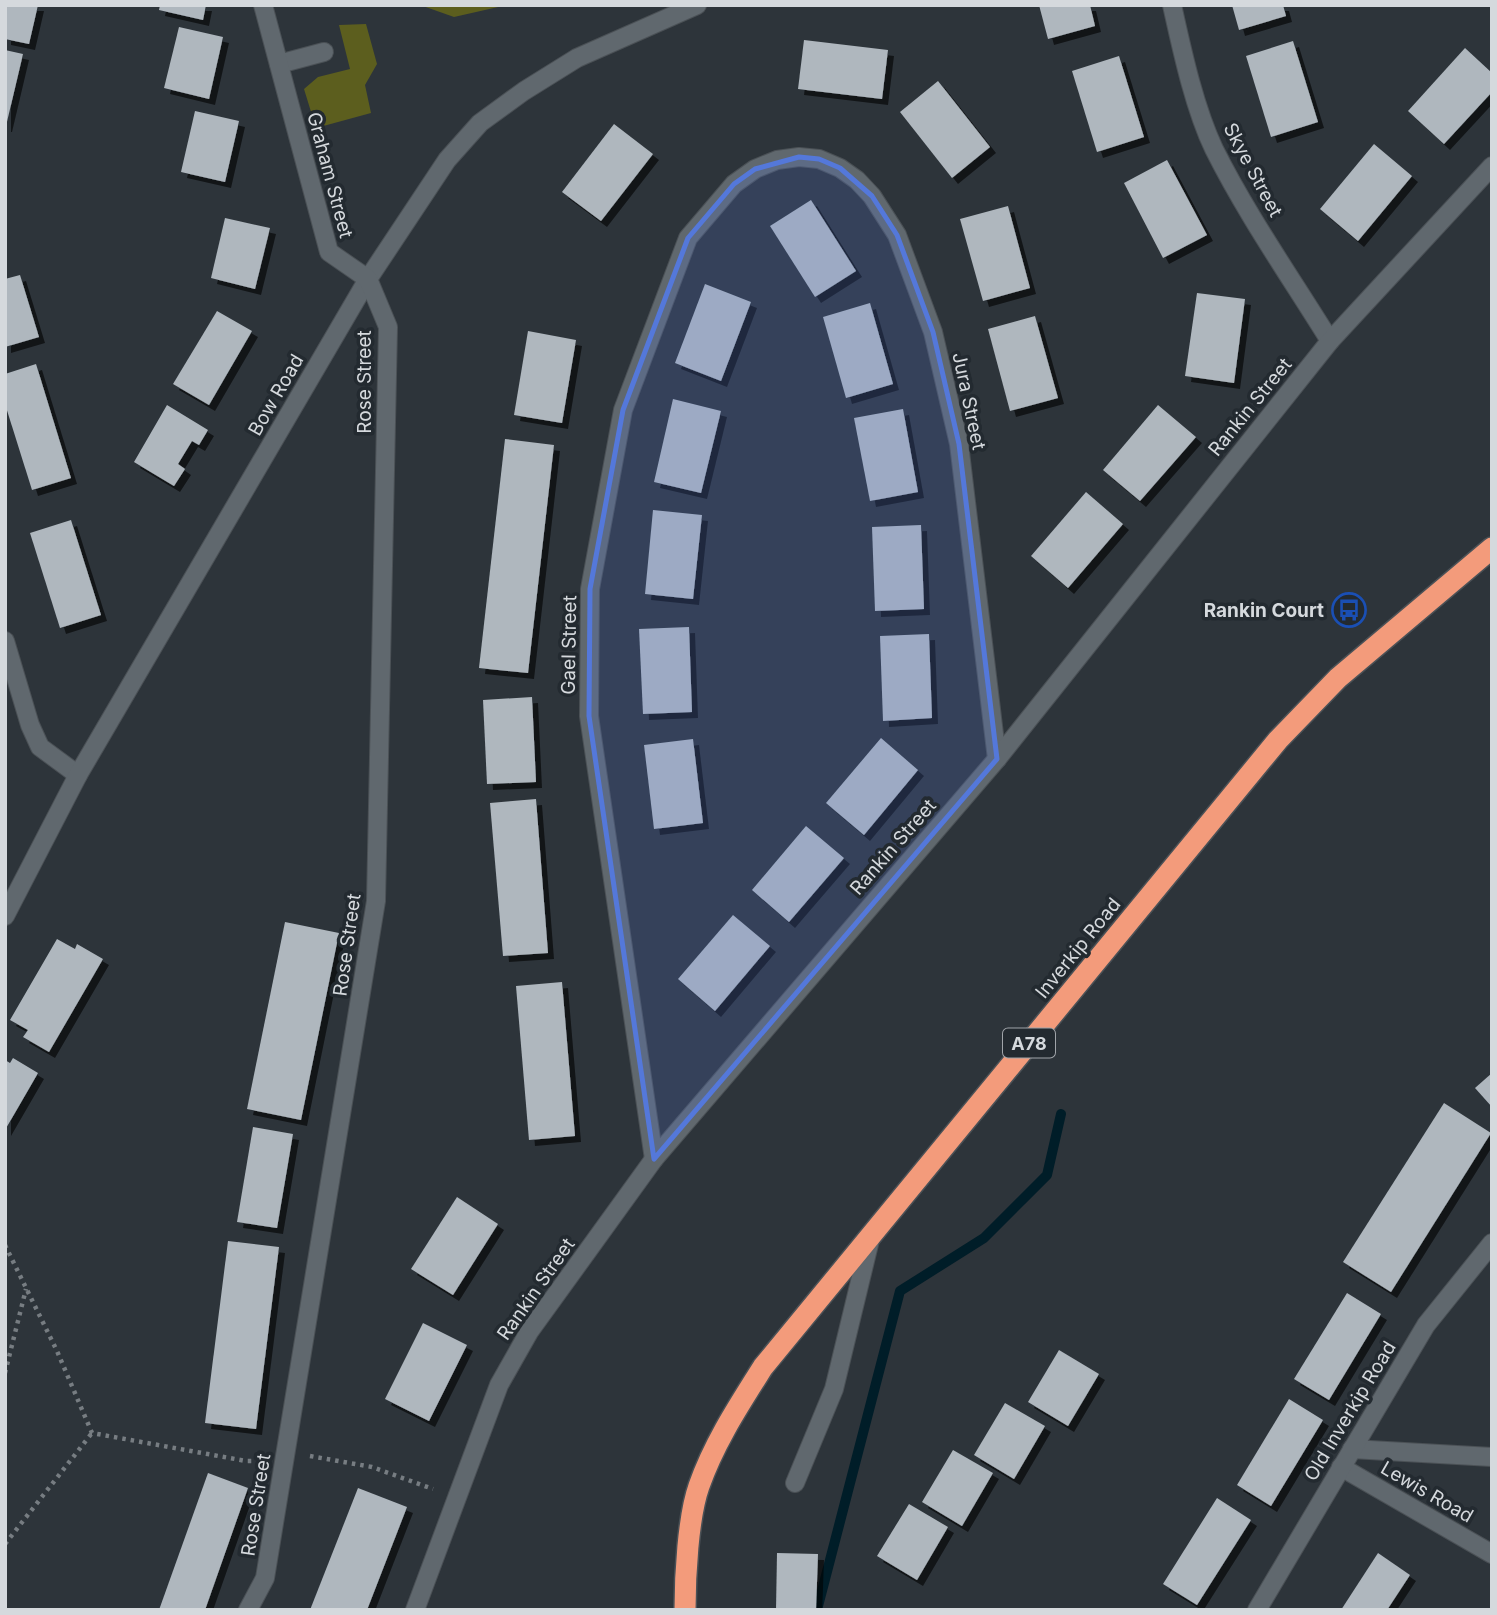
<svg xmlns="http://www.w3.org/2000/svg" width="1497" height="1615" viewBox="0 0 1497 1615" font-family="Inter,sans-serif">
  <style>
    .green { fill: #5c5e1e }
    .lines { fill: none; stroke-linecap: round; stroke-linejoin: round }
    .stream { stroke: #001d28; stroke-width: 10 }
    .building { fill: #afb7be; filter: url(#shadow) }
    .minor-casing { stroke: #4b5156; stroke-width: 20 }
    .highway-casing { stroke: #4b5156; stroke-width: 24 }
    .path { stroke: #777d82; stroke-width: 4.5; stroke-dasharray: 3.5 5; stroke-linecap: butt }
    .minor { stroke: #60686e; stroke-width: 18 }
    .highway { stroke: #f39b7b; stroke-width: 21 }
    .marked { fill: #5478da; fill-opacity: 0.2; stroke: #5478da; stroke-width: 5; stroke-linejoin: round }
    .labels { text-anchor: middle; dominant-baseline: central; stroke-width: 7; stroke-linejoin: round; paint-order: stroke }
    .shield { fill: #232a30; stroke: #a0a4a9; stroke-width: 2 }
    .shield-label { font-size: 18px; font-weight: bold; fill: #d5d9dd }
    .street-label { font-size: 19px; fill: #d5d9dd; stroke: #232a30 }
    .poi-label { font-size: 19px; font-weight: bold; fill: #d5d9dd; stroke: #232a30; text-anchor: end }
  </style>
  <defs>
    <filter id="shadow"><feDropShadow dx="6" dy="6" stdDeviation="0" flood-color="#0009"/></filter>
  </defs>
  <rect width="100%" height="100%" fill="#2d343a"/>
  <g class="green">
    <polygon points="420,5 507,5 454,17"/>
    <polygon points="366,24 377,64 365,85 371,113 316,128 304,89 318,77 350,69 339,25"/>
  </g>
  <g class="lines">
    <polyline class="stream" points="817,1610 900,1291 984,1238 1047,1175 1061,1114"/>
  </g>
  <g class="building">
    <polygon points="5,5 38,5 29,44 5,39"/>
    <polygon points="160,5 206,5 203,20 159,10"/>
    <polygon points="1039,5 1090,5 1095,26 1048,39"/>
    <polygon points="1232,5 1283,5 1286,16 1239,30"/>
    <polygon points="179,27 223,37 209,99 164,88"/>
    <polygon points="804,40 888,50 882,99 798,89"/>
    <polygon points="1293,41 1318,122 1271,137 1246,56"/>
    <polygon points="1465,48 1492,73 1492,92 1444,144 1408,111"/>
    <polygon points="5,50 23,54 6,126 5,126"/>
    <polygon points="1119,56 1144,137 1097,152 1072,71"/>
    <polygon points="938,81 990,147 952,178 900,112"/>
    <polygon points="195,111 239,121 225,182 181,172"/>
    <polygon points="614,124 653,154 601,221 562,192"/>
    <polygon points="1374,144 1412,176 1358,241 1320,209"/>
    <polygon points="1167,160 1207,235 1163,258 1124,183"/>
    <polygon points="811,200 856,271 815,297 770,226"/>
    <polygon points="1008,206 1030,288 983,301 960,219"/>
    <polygon points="225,218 270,228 255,289 211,278"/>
    <polygon points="20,275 39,337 5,347 5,279"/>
    <polygon points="705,284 751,302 721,381 675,363"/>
    <polygon points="1197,293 1245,299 1234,383 1185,376"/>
    <polygon points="870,303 893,384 846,398 823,317"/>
    <polygon points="217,311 252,331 209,405 173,384"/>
    <polygon points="1035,316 1058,398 1010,411 988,329"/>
    <polygon points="528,331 576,340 562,423 514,415"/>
    <polygon points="36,364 71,478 32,490 5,404 5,374"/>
    <polygon points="673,399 721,411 701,493 654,482"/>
    <polygon points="167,405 208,430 199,445 192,441 178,464 185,469 174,486 134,462"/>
    <polygon points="1158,405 1196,437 1140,501 1103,470"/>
    <polygon points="903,409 918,492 870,501 854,418"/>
    <polygon points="505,439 554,445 528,673 479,668"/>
    <polygon points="1086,492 1123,524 1068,588 1031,556"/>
    <polygon points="653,510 702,515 693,599 645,594"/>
    <polygon points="71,520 101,615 60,628 30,533"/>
    <polygon points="921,525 924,609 875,611 872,527"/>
    <polygon points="689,627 692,712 643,714 639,629"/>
    <polygon points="929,634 932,718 883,721 880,636"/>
    <polygon points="532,697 536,782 487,784 483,700"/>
    <polygon points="881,738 918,770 864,835 826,803"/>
    <polygon points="693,739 703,823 654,829 644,745"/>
    <polygon points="536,799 548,953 503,956 490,803"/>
    <polygon points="806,826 844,858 789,922 752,890"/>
    <polygon points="733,915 770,946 715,1011 678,979"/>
    <polygon points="285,922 339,933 301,1120 247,1109"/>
    <polygon points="57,939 75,949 77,944 103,959 49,1052 23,1037 28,1030 10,1020"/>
    <polygon points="562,982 575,1136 529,1140 516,986"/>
    <polygon points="13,1058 38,1073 5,1130 5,1060 10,1063"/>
    <polygon points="1492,1073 1492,1107 1475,1088"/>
    <polygon points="1444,1103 1491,1133 1391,1292 1343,1262"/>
    <polygon points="253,1127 293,1134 277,1228 237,1222"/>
    <polygon points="457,1197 498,1224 453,1295 411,1269"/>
    <polygon points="228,1241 279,1247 256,1429 205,1423"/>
    <polygon points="1347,1293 1381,1314 1329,1400 1294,1379"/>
    <polygon points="423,1323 467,1345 429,1421 385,1399"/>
    <polygon points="1059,1350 1099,1374 1068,1426 1028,1402"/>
    <polygon points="1289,1399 1323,1420 1271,1506 1237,1485"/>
    <polygon points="1005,1403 1045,1426 1014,1479 974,1455"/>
    <polygon points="953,1450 993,1473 962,1526 922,1502"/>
    <polygon points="208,1473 248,1488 205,1610 159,1610"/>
    <polygon points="358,1488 407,1507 367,1610 310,1610"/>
    <polygon points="1217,1498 1251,1520 1197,1605 1163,1584"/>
    <polygon points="909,1504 948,1527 917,1580 877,1556"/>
    <polygon points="777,1553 818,1554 816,1610 776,1610"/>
    <polygon points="1378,1553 1410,1575 1387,1610 1341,1610"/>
  </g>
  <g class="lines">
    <g class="minor-casing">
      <g id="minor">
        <path d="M1172,5C1182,50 1194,107 1214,149C1247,215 1291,278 1330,341"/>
        <polyline points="279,64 324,52"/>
        <polyline points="5,641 30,725 40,747 78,775"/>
        <polyline points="5,916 78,775 368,279 447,160 480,123 524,91 577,58 697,5"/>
        <polyline points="654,1159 589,716 590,589 623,410 688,238 734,184 755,169 777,160 799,157 819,159 840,168 857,180 872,196 897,235 933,332 959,444 997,759"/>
        <polyline points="1352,1449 1492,1457"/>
        <polyline points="1341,1467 1492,1554"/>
        <polyline points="795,1483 834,1389 871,1236"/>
        <polyline points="248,1610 265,1578 376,901 388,327 368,279 329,252 263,5"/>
        <polyline points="415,1610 499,1385 529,1332 654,1159 997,759 1330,341 1492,166"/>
        <polyline points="1257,1610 1426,1325 1492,1243"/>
      </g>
    </g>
    <g class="highway-casing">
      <path id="highway" d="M685,1610C685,1577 688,1517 699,1486C714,1443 739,1405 763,1367L1278,740L1338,678L1492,548"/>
    </g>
    <g class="path">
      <polyline points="5,1245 57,1351 92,1433 246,1461 259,1461"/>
      <polyline points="5,1373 26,1289"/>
      <polyline points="310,1456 372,1467 433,1489"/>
      <polyline points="5,1544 92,1433"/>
    </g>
    <use href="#minor" class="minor"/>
    <use href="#highway" class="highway"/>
  </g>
  <path class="marked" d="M799,157L819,159L840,168L872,196L897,235L933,332L959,444L997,759L654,1159L589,716L590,589L623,410L688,238L734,184L755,169Z"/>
  <defs>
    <g id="bus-ring" transform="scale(1.75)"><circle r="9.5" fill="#232a30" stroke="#1a4fb4" stroke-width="1.5"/><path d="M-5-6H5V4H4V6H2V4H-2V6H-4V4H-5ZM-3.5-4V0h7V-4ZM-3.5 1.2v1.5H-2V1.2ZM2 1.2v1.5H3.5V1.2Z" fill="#1a4fb4"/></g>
  </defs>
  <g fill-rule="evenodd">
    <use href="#bus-ring" x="1349" y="610"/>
  </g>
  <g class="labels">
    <rect class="shield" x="1003" y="1028.5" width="52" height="29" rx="5"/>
    <g class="shield-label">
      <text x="1029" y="1043">A78</text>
    </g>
    <g class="street-label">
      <text transform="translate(1253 170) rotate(62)">Skye Street</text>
      <text transform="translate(330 175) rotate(75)">Graham Street</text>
      <text transform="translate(364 382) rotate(-90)">Rose Street</text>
      <text transform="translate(276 395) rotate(-60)">Bow Road</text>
      <text transform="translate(969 401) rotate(78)">Jura Street</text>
      <text transform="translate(1250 407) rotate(-51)">Rankin Street</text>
      <text transform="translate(569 645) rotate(-89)">Gael Street</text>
      <text transform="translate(893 847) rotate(-49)">Rankin Street</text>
      <text transform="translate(347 945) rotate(-82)">Rose Street</text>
      <text transform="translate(1078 948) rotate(-51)">Inverkip Road</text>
      <text transform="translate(536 1289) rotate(-55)">Rankin Street</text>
      <text transform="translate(1350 1411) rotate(-59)">Old Inverkip Road</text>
      <text transform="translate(1427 1492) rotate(30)">Lewis Road</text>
      <text transform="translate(256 1505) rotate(-81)">Rose Street</text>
    </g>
    <g class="poi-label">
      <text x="1324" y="610">Rankin Court</text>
    </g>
  </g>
  <rect width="1497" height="1615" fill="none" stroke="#d5d9dd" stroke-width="14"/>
</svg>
